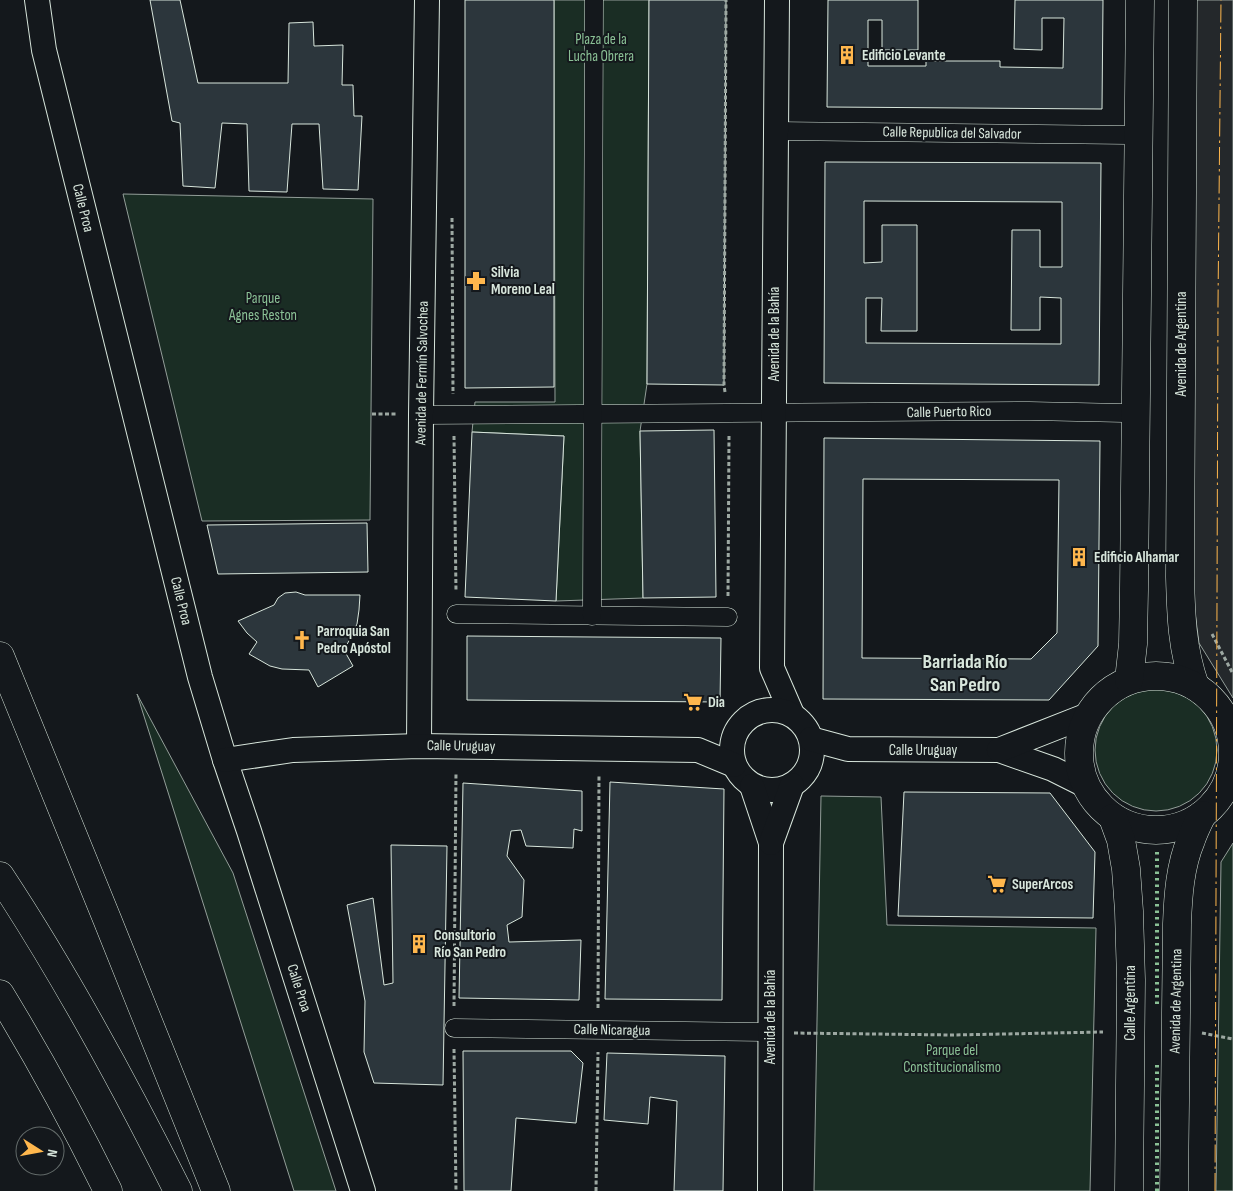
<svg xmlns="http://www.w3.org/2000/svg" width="1233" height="1191" viewBox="0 0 1233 1191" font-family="'Sofia Sans Condensed',sans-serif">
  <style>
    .green { fill: #1a2d24; stroke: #939e99 }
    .parking { fill: #24282b; stroke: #939e99 }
    .building { fill: #2c363c; stroke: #d8e6dc; fill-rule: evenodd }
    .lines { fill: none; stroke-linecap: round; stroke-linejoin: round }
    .pedestrian-casing { stroke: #d8e6dc; stroke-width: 19 }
    .minor-casing { stroke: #d8e6dc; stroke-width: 26 }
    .tertiary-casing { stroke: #d8e6dc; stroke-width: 29 }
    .motorway-casing { stroke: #d8e6dc; stroke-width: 29 }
    .path { stroke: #9da8a2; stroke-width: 3; stroke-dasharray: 4 2.5; stroke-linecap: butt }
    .pedestrian { stroke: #14181c; stroke-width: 18 }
    .minor { stroke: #14181c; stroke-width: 24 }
    .tertiary { stroke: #14181c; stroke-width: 28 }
    .motorway { stroke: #14181c; stroke-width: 28 }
    .hedge { stroke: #8ac095; stroke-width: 4; stroke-dasharray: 2.5 4; stroke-linecap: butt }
    .power { stroke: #ffb74d; stroke-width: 1; stroke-dasharray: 18 4 2.5 4; stroke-linecap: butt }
    .labels { text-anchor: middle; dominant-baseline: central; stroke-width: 4; stroke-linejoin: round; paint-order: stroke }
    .park-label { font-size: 15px; fill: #8ac095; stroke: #14181c }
    .poi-label { font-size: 15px; font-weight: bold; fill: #d8e6dc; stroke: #14181c; text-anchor: start }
    .street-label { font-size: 15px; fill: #d8e6dc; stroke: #14181c }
    .district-label { font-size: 20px; font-weight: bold; fill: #d8e6dc; stroke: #14181c }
  </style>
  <rect width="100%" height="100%" fill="#14181c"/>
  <g class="green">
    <polygon points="554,0 649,0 647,384 640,431 643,598 556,601 564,436 472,432 475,402 555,402"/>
    <polygon points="123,194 373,199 370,520 202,521"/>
    <circle cx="1156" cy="750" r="61"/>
    <polygon points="137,694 233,873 336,1191 294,1191"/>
    <polygon points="821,796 881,797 887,925 1096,928 1090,1191 814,1191"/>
    <polygon points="1233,843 1233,1191 1216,1191 1221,862"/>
  </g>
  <polygon class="parking" points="1195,0 1233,0 1233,698 1199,643 1191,582"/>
  <g class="building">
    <polygon points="150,0 180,0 198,83 288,83 289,23 313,22 314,46 343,45 342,85 353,85 354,116 362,116 358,190 323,189 319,124 292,124 287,192 249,191 247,124 222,123 215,188 183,186 180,123 172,121"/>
    <polygon points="465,0 554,0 554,387 465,388"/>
    <polygon points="649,0 726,0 724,385 647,384"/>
    <polygon points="828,0 918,0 918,50 882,50 882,20 868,20 868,66 926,66 926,61 1000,61 1000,67 1063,68 1064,18 1042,18 1042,50 1014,49 1015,0 1103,0 1102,109 827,107"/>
    <path d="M825,162L1101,163L1099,385L824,383ZM864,201L1062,202V267H1040V230H1012L1011,330H1040V297L1061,298V344L866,343V298H882L881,331H917V225H882V262L864,263Z"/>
    <polygon points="714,430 716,597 643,598 640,431"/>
    <polygon points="472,432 564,436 556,601 465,597"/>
    <path d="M824,438L1100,441L1098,646L1049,700L823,699ZM863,479L1059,480L1057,633L1031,659L862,658Z"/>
    <polygon points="367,523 368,572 218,574 207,525"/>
    <polygon points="296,592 305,595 360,595 359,610 357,624 351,637 344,650 353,666 318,687 309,670 282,669 270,666 249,654 257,642 247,633 238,621 274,605 278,598 285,593"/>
    <polygon points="467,636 721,638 720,702 467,700"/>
    <polygon points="610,782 724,789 722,1000 605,999"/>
    <polygon points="463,783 582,791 582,831 574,829 573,848 526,846 521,830 511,831 507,856 524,880 522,917 507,925 509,942 581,940 579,1000 459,998"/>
    <polygon points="904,792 1050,793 1095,852 1093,918 898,916"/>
    <polygon points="391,845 447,846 443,1085 374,1083 364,1052 365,1001 347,905 373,898 384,985 393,983"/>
    <polygon points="463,1051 571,1051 583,1063 576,1123 516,1118 511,1191 464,1191"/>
    <polygon points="607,1053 725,1056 723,1191 674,1191 677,1101 650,1097 648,1124 604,1120"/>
  </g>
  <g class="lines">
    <g class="pedestrian-casing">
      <g id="pedestrian">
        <polyline points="776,131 1128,135"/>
        <polyline points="421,415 1029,411 1124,413"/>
        <polyline points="456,614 728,617"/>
        <polyline points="592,616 594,0"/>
        <polyline points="454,1028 770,1032"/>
      </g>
    </g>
    <g class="minor-casing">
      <g id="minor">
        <polyline points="37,0 44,50 200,677 225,760 249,831 363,1191"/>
        <polyline points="777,0 772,668 792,714"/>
        <circle cx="772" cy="750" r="40"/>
        <polyline points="1230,732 1233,733"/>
        <polyline points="811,739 848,749 999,750 1053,769 1085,785"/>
        <polyline points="419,746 421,415 427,0"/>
        <polyline points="999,750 1088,715"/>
        <polyline points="225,760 293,750 419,746 698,750 734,765"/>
        <polyline points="1229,778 1233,776"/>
        <polyline points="752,786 771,843 770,1191"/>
        <polyline points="771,843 792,785"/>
      </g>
    </g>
    <g class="tertiary-casing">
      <g id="tertiary">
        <path d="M1183,0L1180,577C1181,616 1182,649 1195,686"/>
        <circle cx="1156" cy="753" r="77"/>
        <polyline points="1129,680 1133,644 1134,590 1140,0"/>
        <polyline points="1113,818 1121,840 1126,869 1129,911 1131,980 1129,1191"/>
        <path d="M1174,1191L1177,924C1178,896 1180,866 1191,840C1194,831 1198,823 1202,815"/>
      </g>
    </g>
    <g class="motorway-casing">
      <g id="motorway">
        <polyline points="0,656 107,919 216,1191"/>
        <path d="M0,876C66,976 124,1083 178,1191"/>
        <path d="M0,994C39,1058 75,1124 108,1191"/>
      </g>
    </g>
    <g class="path">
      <polyline points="452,218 453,394"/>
      <polyline points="725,392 724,385 726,0"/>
      <polyline points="372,414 396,414"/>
      <polyline points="454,436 456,592"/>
      <polyline points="728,596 729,435"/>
      <polyline points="1212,634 1233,674"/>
      <polyline points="454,1006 456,772"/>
      <polyline points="598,1008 599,774"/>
      <polyline points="794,1033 953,1035 1103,1032"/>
      <polyline points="1202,1033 1233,1039"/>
      <polyline points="454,1049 456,1191"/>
      <polyline points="596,1191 598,1052"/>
    </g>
    <use href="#pedestrian" class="pedestrian"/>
    <use href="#minor" class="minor"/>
    <use href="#tertiary" class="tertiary"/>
    <use href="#motorway" class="motorway"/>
    <g class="hedge">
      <polyline points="1157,1004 1157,848"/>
      <polyline points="1157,1191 1157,1063"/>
    </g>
    <polyline class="power" points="1215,1191 1218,304 1221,0"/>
  </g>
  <defs>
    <g id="building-bare" transform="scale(1.5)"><path d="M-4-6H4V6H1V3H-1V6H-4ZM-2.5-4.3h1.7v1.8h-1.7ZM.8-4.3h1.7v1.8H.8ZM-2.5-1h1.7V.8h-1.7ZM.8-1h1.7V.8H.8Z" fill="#ffb74d" stroke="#14181c" stroke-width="2.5" paint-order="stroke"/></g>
    <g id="pharmacy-bare" transform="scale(1.5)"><path d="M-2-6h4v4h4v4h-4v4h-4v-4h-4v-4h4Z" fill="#ffb74d" stroke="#14181c" stroke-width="2.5" paint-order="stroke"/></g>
    <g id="church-bare" transform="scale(1.5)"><path d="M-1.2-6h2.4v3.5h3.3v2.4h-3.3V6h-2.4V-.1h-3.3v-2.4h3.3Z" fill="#ffb74d" stroke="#14181c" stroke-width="2.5" paint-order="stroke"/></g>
    <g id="supermarket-bare" transform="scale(1.5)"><path d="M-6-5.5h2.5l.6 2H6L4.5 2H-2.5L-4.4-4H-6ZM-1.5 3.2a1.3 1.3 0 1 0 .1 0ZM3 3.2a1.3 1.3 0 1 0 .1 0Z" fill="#ffb74d" stroke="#14181c" stroke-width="2.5" paint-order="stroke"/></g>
  </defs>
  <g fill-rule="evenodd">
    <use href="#building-bare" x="847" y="55"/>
    <use href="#pharmacy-bare" x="476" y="281"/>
    <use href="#building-bare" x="1079" y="557"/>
    <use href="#church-bare" x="302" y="640"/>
    <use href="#supermarket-bare" x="693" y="702"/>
    <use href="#supermarket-bare" x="997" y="884"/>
    <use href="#building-bare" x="419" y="944"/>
  </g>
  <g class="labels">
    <g class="park-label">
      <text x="601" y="39">Plaza de la<tspan x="601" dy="17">Lucha Obrera</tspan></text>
      <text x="263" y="298">Parque<tspan x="263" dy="17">Agnes Reston</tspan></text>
      <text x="952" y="1050">Parque del<tspan x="952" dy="17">Constitucionalismo</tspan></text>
    </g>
    <g class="poi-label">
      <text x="862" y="55">Edificio Levante</text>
      <text x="491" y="272">Silvia<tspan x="491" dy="17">Moreno Leal</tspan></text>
      <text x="1094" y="557">Edificio Alhamar</text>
      <text x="317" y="631">Parroquia San<tspan x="317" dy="17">Pedro Apóstol</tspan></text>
      <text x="708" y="702">Dia</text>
      <text x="1012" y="884">SuperArcos</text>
      <text x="434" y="935">Consultorio<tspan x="434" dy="17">Río San Pedro</tspan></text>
    </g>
    <g class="street-label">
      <text transform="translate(952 133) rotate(1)">Calle Republica del Salvador</text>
      <text transform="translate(83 208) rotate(76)">Calle Proa</text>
      <text transform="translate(774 334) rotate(-90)">Avenida de la Bahía</text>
      <text transform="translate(1181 344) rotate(-90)">Avenida de Argentina</text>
      <text transform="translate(422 373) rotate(-89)">Avenida de Fermín Salvochea</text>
      <text transform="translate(949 412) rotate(-1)">Calle Puerto Rico</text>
      <text transform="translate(181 601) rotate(76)">Calle Proa</text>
      <text transform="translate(461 746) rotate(1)">Calle Uruguay</text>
      <text x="923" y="750">Calle Uruguay</text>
      <text transform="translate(299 988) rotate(72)">Calle Proa</text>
      <text transform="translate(1176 1001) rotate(-89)">Avenida de Argentina</text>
      <text transform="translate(1130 1003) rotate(-90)">Calle Argentina</text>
      <text transform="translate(770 1017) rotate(-90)">Avenida de la Bahía</text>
      <text transform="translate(612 1030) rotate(1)">Calle Nicaragua</text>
    </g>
    <g class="district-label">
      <text x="965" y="662">Barriada Río<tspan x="965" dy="23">San Pedro</tspan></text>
    </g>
  </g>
  <g transform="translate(40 1151) rotate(101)"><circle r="24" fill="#14181c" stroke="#626a69"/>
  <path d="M0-4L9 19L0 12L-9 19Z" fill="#ffb74d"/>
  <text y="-8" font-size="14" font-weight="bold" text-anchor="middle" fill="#d8e6dc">N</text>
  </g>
</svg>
